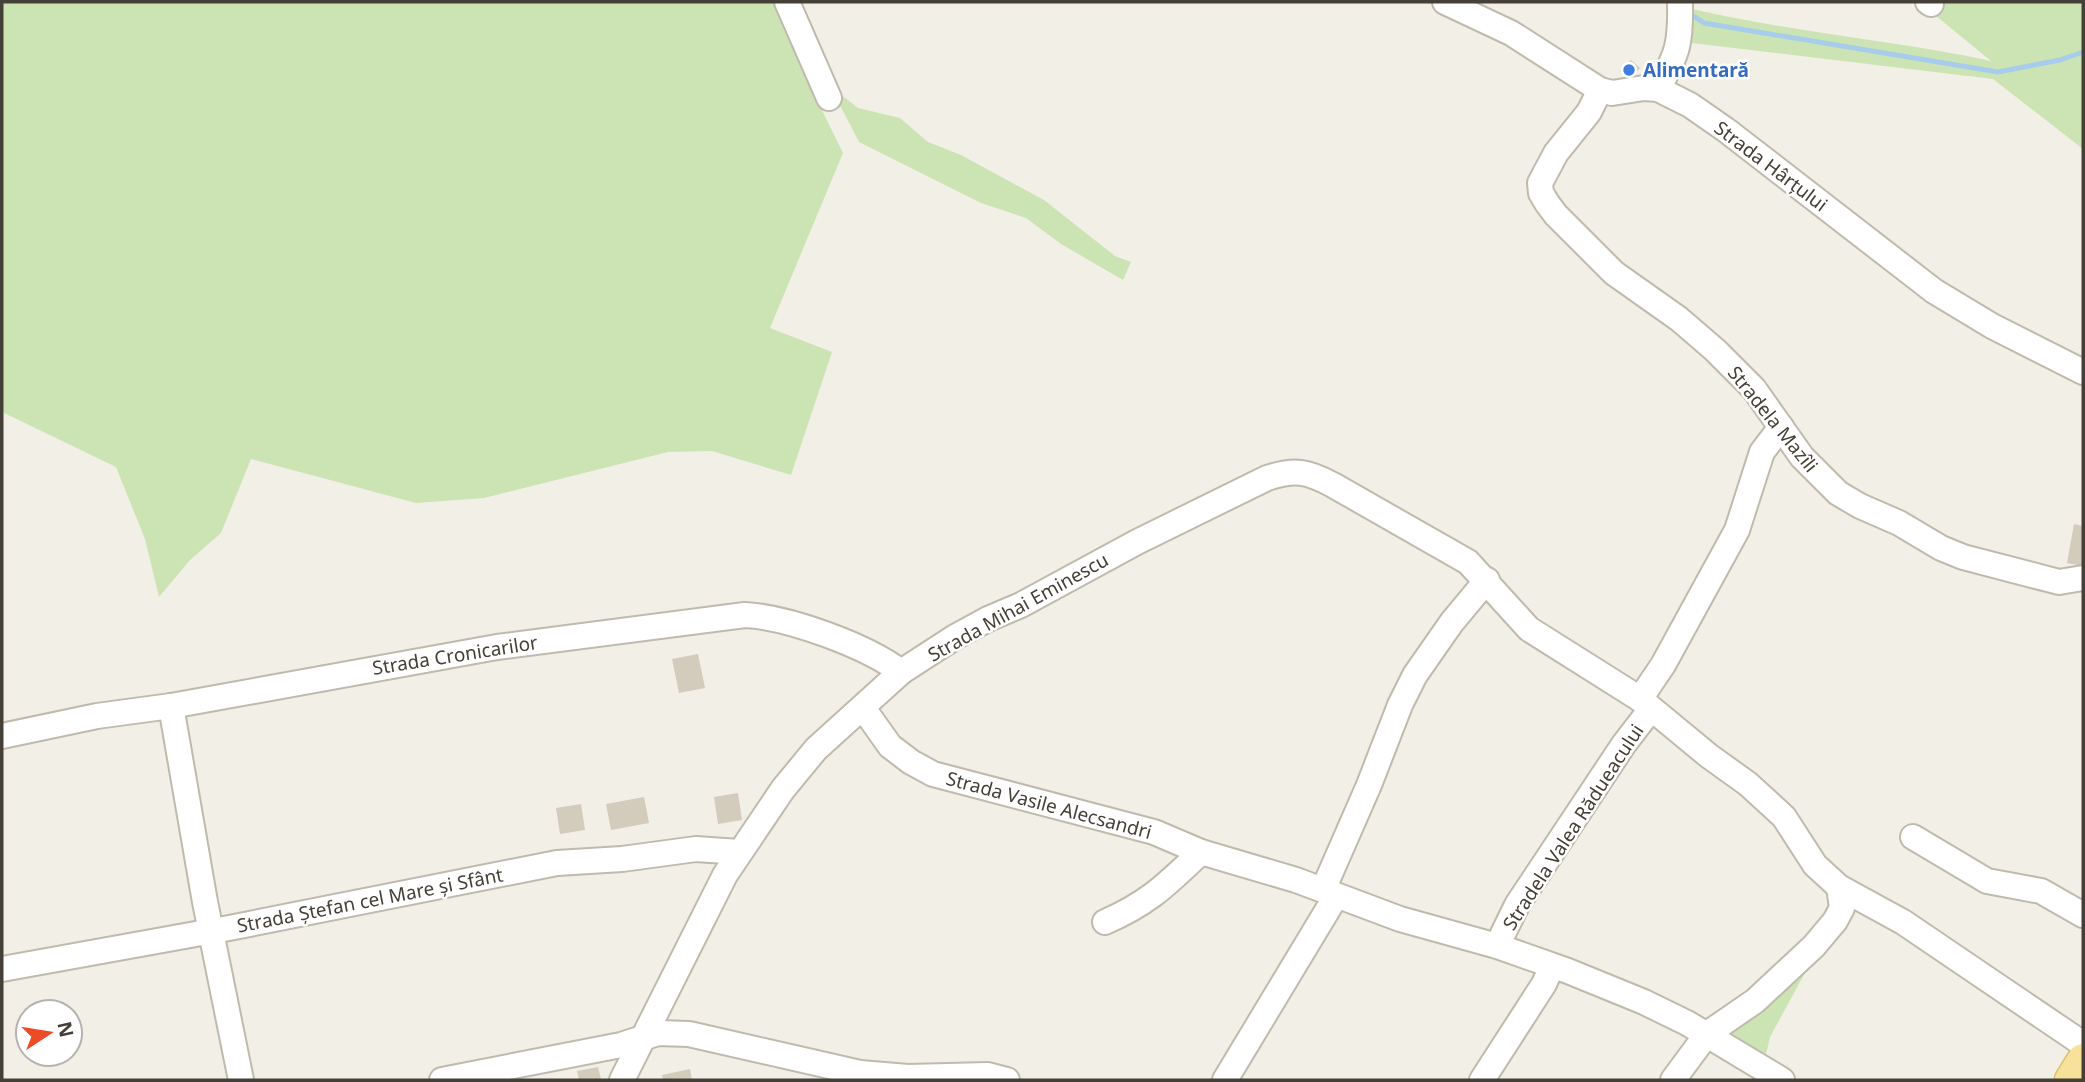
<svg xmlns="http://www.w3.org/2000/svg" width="2085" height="1082" viewBox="0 0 2085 1082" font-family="'Noto Sans',sans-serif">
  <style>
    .green { fill: #cce4b3 }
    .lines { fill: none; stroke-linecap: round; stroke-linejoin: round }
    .stream { stroke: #a8cceb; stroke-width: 5 }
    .building { fill: #d3ccbd }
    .minor-casing { stroke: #c0baad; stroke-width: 28 }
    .major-casing { stroke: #dbbf6c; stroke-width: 33 }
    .minor { stroke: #fff; stroke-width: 24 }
    .major { stroke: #f7e19b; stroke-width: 30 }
    .shop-dot { fill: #3f7fe0; stroke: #fff; stroke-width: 2.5 }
    .labels { text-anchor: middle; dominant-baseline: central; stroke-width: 5; stroke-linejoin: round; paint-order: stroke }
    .shop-label { font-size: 19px; font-weight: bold; fill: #366cbe; stroke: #fff; text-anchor: start }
    .street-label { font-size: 19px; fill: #454037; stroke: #fff }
  </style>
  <rect width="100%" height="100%" fill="#f2efe7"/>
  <g class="green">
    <polygon points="2,2 777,2 816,98 843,153 770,328 832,352 791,475 712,451 668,452 484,498 416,503 251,459 221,533 190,560 159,597 145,539 116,467 2,412"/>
    <path d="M1919,2H2083V149L1993,79L1692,43V9C1791,32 1892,40 1991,61Z"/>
    <polygon points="830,86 858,108 900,118 928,142 961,155 1044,200 1115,256 1131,262 1123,280 1061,244 1026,218 981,203 859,142"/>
    <polygon points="1799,971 1806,971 1770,1037 1765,1059 1722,1034"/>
  </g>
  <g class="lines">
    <polyline class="stream" points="1695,17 1704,23 1998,72 2060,60 2083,52"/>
  </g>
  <g class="building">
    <polygon points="1631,60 1640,68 1629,80 1620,71"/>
    <polygon points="2074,524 2083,526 2083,566 2067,563"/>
    <polygon points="698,654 705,688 679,693 672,659"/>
    <polygon points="738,793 742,820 718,824 714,797"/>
    <polygon points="644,797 649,823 611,830 606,804"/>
    <polygon points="581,804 585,830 560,834 556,808"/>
    <polygon points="598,1067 601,1079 579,1080 577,1071"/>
    <polygon points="690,1069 692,1080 663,1080 662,1075"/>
  </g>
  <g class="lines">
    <g class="minor-casing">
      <g id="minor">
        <polyline points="787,2 829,98"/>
        <polyline points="1445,2 1511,33 1600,90 1612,93 1644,88 1658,89 1690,105 1726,130 1934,291 1992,326 2083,372"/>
        <polyline points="1928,2 1931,4"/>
        <path d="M1658,89C1678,53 1681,43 1680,2"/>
        <polyline points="1600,90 1589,112 1556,153 1540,183 1541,193 1547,203 1556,215 1614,273 1679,319 1715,350 1754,389 1802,457 1838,493 1860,506 1899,523 1941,548 1963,557 2059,582 2083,578"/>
        <polyline points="1640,699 1663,665 1737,530 1762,452 1781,427"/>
        <polyline points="171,706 205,902 241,1080"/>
        <polyline points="863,708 890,746 911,762 933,774 1154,832 1201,852 1296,880 1400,919 1497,946 1568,971 1644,1002 1687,1023 1782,1080"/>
        <path d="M2,736L97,716L171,706L497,647L745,615C788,617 867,646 901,672"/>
        <polyline points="1913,837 1987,881 2041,891 2083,915"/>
        <polyline points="1323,890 1369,785 1400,705 1415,675 1452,622 1487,580"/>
        <path d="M1105,922C1149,903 1167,884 1201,852"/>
        <polyline points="1497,946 1517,905 1624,744 1651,709"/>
        <polyline points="2,969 229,928 557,863 622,859 696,849 739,852"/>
        <polyline points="442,1080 621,1045 658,1033 689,1034 860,1073 908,1077 988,1075 1007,1080"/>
        <path d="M622,1080L725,875L783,789L816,749L901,672L955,637L988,619L1021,605L1137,542L1267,478C1295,469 1307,471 1333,485L1468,562L1529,629L1640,699L1709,756L1748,784L1784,817L1815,865L1839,887L1903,922L2083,1044"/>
        <polyline points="1225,1080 1336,896"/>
        <polyline points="1482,1080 1544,984 1552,966"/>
        <polyline points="1673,1080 1707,1034 1755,1001 1814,946 1835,921 1842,908 1839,887"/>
      </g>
    </g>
    <g class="major-casing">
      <polyline id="major" points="2070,1080 2083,1059"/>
    </g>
    <use href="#minor" class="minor"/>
    <use href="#major" class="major"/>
  </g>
  <circle class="shop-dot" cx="1629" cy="70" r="7"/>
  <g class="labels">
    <g class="shop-label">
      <text x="1643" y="70">Alimentară</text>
    </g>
    <g class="street-label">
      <text transform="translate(1771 166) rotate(37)">Strada Hârțului</text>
      <text transform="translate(1773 419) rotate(51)">Stradela Mazîli</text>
      <text transform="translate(1018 607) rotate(-29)">Strada Mihai Eminescu</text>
      <text transform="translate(455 655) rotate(-9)">Strada Cronicarilor</text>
      <text transform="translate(1049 805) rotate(15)">Strada Vasile Alecsandri</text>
      <text transform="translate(1573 827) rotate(-57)">Stradela Valea Rădueacului</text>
      <text transform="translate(370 900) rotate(-11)">Strada Ștefan cel Mare și Sfânt</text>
    </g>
  </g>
  <rect width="2085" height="1082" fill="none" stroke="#454037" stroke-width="7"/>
  <g transform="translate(49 1033) rotate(78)"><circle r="33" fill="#ffffff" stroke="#b5b3af" stroke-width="2"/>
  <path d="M0-5L12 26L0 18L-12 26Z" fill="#eb4c26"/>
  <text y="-10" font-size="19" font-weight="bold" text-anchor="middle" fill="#454037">N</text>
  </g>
</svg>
